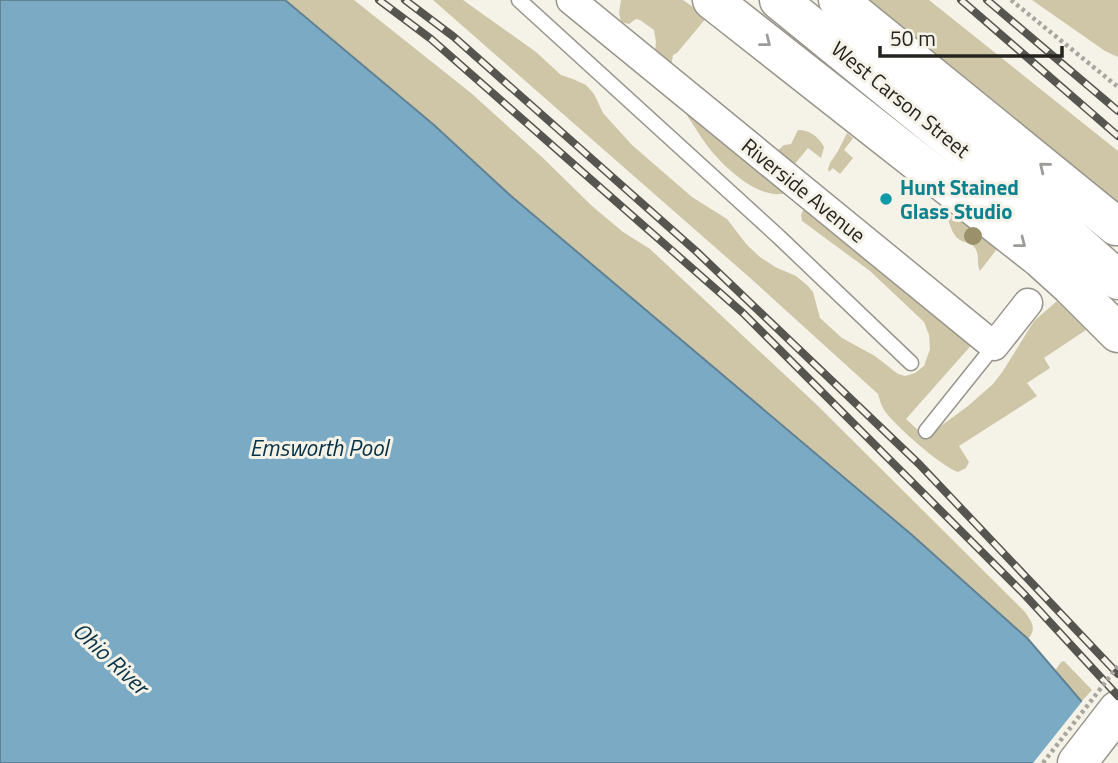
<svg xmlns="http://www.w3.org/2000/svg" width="1118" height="763" viewBox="0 0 1118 763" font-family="'Titillium Web',sans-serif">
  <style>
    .green { fill: #cfc6a8 }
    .water { fill: #7baac5; stroke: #618293; stroke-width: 2 }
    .pier { fill: #f5f2e8 }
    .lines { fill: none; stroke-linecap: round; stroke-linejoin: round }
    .service-casing { stroke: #98958c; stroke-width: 17 }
    .minor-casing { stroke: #98958c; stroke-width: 31 }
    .primary-casing { stroke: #98958c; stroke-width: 41 }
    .trunk-casing { stroke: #98958c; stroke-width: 41 }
    .path { stroke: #a8a69e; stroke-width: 4.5; stroke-dasharray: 3.5 3.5; stroke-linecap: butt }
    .service { stroke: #fff; stroke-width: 14 }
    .minor { stroke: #fff; stroke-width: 28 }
    .primary { stroke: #fff; stroke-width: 38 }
    .trunk { stroke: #fff; stroke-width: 38 }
    .rail-casing { stroke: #575550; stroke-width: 8 }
    .rail { stroke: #f5f2e8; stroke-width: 5; stroke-dasharray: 16; stroke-linecap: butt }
    .path-bridge { stroke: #a8a69e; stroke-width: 4.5; stroke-dasharray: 3.5 3.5; stroke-linecap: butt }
    .tree { fill: #9a916b }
    .oneway { stroke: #9c9c9a }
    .culture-dot { fill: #0f9aa8; stroke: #f5f2e8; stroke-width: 2.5 }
    .labels { text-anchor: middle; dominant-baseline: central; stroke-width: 6; stroke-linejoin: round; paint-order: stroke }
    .street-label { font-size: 21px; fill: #24231f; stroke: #f5f2e8 }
    .culture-label { font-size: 21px; font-weight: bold; fill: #0d838f; stroke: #f5f2e8; text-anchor: start }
    .water-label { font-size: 23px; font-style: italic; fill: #083246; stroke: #f5f2e8 }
  </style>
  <rect width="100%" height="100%" fill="#f5f2e8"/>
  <g class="green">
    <path d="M285,0H354L471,93L543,158L592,206L623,232L650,249L817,405L1025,612C1032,622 1037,629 1028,639L912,535L511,196L434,125Z"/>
    <path d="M433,0H463L536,52L561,75L573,79L586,85L594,94L603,113L632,145L692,197L727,219L747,245L760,257L775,267L796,276L807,285L813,292L820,318L842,338L875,356L898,374L905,376L915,373L924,366L930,349L929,335L924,322L870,271L802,221L801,215L805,206L975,341L906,419L920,432L934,431L968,406L993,384L1003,371L1034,321L1057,301L1086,330L1044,358L1050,368L1027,383L1037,396L959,446L969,462L966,468L958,472C942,467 894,425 884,410C881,405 880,400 878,394L749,277Z"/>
    <polygon points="621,0 683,0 707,17 677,53 673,55 671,66 655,54 656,42 654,30 640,20 636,19 629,24 621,22 619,13"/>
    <polygon points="848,0 929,0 1118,151 1118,219"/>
    <polygon points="1032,0 1118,0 1118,57 1105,51"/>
    <path d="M682,105L788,192C763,203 728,170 713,153C702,140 694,125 684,111Z"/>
    <path d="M798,130C810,130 819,137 824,147L821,158L808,148L794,165L777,151L784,145L791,144Z"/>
    <polygon points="847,133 853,138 844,150 853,158 840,174 833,168 829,172 828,169 830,163 838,151"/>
    <path d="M953,214L997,249L980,271C976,263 980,255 975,248C971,242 965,243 960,240C953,236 951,227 948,220Z"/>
    <polygon points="1064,661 1092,690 1082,701 1055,671 1061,662"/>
  </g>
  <polygon class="water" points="0,0 285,0 434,125 511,196 912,535 1028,639 1118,744 1118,763 0,763"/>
  <polygon class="pier" points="1084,699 1118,738 1118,763 1033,763"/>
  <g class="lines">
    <g class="service-casing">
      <g id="service">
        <polyline points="519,0 779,237 911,363"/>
        <polyline points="926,431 994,346"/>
      </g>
    </g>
    <g class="minor-casing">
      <polyline id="minor" points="571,0 994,346 1028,303"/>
    </g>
    <g class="primary-casing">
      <g id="primary">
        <polyline points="712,0 1040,258 1071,286 1118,333"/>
        <polyline points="779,0 1063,231 1118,280"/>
        <polyline points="838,0 1116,226"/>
      </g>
    </g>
    <g class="trunk-casing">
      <polyline id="trunk" points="1077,763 1118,710"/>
    </g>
    <polyline class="path" points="1011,0 1118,87"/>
    <use href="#service" class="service"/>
    <use href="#minor" class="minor"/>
    <use href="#primary" class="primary"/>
    <use href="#trunk" class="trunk"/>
    <g class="rail-casing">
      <g id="rail">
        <polyline points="379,0 431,39 743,313 1023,593 1118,696"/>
        <polyline points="405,0 454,37 697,252 919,464 1118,674"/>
        <polyline points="961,0 1118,136"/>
        <polyline points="987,0 1118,111"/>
      </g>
    </g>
    <use href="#rail" class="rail"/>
    <polyline class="path-bridge" points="1043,763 1118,666"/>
  </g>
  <circle class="tree" cx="973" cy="236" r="9"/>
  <defs><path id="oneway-chevron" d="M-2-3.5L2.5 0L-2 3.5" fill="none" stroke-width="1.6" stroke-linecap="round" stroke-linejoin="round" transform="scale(1.75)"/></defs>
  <g class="oneway">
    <use href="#oneway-chevron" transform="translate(766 42) rotate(38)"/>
    <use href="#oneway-chevron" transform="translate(1044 167) rotate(-141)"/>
    <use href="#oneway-chevron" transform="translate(1021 243) rotate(38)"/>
  </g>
  <circle class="culture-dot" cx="886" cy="199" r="7"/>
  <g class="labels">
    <g class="street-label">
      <text transform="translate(901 99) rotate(39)">West Carson Street</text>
      <text transform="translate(804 190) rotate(39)">Riverside Avenue</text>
    </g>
    <g class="culture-label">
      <text x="900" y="187">Hunt Stained<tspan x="900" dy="24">Glass Studio</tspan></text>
    </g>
    <g class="water-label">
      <text x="319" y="447">Emsworth Pool</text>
      <text transform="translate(111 658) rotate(43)">Ohio River</text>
    </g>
  </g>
  <path d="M880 46v10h182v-10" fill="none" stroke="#24231f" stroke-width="3.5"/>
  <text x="890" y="46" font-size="21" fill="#24231f" stroke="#f5f2e8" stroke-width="5" paint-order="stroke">50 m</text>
</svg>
